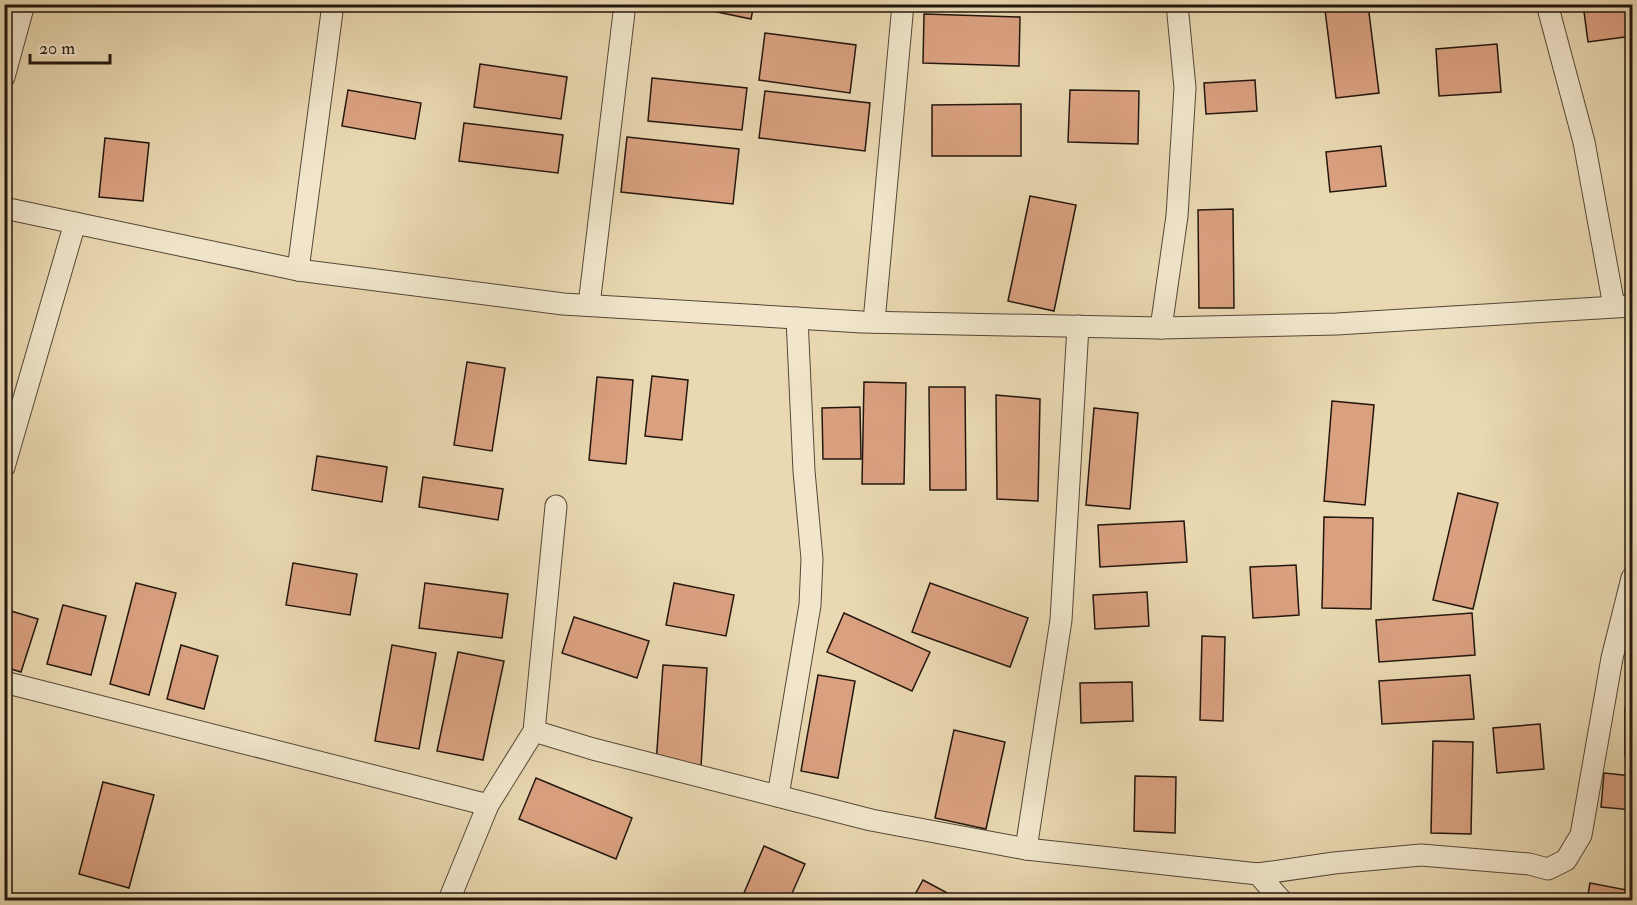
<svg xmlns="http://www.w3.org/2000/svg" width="1637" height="905" viewBox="0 0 1637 905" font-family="'IM FELL Double Pica',serif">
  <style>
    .building { fill: #daa181; stroke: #23170e; stroke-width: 1.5 }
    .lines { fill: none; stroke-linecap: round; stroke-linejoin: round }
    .minor-casing { stroke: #544737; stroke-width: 23 }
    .minor { stroke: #f1e6cc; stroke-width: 21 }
  </style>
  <rect width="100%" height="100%" fill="#e9d8b1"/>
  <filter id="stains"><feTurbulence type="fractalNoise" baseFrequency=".00333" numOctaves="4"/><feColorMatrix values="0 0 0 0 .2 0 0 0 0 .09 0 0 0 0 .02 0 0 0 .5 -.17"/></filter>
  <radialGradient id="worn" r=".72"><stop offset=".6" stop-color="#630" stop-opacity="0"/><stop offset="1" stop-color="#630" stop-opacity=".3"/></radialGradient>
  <g class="building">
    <polygon points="679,4 754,4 751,19"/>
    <polygon points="1583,4 1632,4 1632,36 1588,42"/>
    <polygon points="1368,5 1379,93 1336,98 1325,10"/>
    <polygon points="924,14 1020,17 1019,66 923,63"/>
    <polygon points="765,33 856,45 850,93 759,80"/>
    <polygon points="1497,44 1501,92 1439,96 1436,49"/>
    <polygon points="480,64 567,77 561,119 474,107"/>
    <polygon points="652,78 747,88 742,130 648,121"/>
    <polygon points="1255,80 1257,111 1206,114 1204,83"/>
    <polygon points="348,90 421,103 415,139 342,126"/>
    <polygon points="1070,90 1139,91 1138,144 1068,142"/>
    <polygon points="765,91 870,103 865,151 759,138"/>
    <polygon points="1021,104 1021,156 932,156 932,105"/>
    <polygon points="464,123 563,135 558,173 459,161"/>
    <polygon points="627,137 739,149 733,204 621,192"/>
    <polygon points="105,138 149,143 143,201 99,197"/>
    <polygon points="1381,146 1386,186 1330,192 1326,152"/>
    <polygon points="1030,196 1076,205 1054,311 1008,301"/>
    <polygon points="1233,209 1234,308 1199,308 1198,210"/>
    <polygon points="467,362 505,368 492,451 454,445"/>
    <polygon points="652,376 688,380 682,440 645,436"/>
    <polygon points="597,377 633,380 626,464 589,460"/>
    <polygon points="864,382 906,383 904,484 862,484"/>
    <polygon points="929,387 965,387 966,490 930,490"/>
    <polygon points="996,395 1040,399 1038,501 997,499"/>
    <polygon points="1332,401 1374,405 1365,505 1324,501"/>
    <polygon points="860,407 861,459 823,459 822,408"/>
    <polygon points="1094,408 1138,413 1130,509 1086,505"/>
    <polygon points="317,456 387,467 382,502 312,490"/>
    <polygon points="423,477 503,489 498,520 419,507"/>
    <polygon points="1458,493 1498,503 1473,609 1433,600"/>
    <polygon points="1324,517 1373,518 1371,609 1322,608"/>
    <polygon points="1184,521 1187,562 1100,567 1098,525"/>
    <polygon points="293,563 357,574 350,615 286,605"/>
    <polygon points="1296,565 1299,615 1253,618 1250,567"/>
    <polygon points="136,583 176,593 149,695 110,684"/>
    <polygon points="425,583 508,594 502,638 419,628"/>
    <polygon points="674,583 734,595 726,636 666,625"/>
    <polygon points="930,583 1028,618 1010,667 912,632"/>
    <polygon points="1147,592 1149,626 1095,629 1093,595"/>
    <polygon points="63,605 106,616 91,675 47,664"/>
    <polygon points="4,609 38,619 21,672 4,667"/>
    <polygon points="844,613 930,652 912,691 827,652"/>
    <polygon points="1472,613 1475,655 1379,662 1376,620"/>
    <polygon points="574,617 649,641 637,678 562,653"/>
    <polygon points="1202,636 1225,637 1223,721 1200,720"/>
    <polygon points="181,645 218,656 204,709 167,699"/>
    <polygon points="392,645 436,653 419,749 375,741"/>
    <polygon points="458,652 504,661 483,760 437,751"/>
    <polygon points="1631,653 1632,653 1632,696 1630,696"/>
    <polygon points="663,665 707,668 701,767 656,764"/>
    <polygon points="818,675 855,681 838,778 801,771"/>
    <polygon points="1470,675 1474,719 1382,724 1379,681"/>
    <polygon points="1132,682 1133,721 1081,723 1080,683"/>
    <rect x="1625" y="708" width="7" height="48"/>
    <polygon points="1540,724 1544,769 1497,773 1493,728"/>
    <polygon points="954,730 1005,742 986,829 935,818"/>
    <polygon points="1433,741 1473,742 1471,834 1431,833"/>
    <polygon points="1604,773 1632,776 1632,810 1601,807"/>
    <polygon points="1135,776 1176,777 1175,833 1134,831"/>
    <polygon points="536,778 632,818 616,859 519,819"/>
    <polygon points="103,782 154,795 129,888 79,874"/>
    <polygon points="764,846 805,864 789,900 741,900"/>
    <polygon points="923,880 953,896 951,900 918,900 913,898"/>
    <polygon points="1590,883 1632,891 1632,900 1587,900"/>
  </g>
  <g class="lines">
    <g class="minor-casing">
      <g id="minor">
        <polyline points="1547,4 1584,142 1614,306"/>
        <polyline points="4,77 24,4"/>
        <polyline points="4,208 298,270 563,304 862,322 1161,328 1337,324 1632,306"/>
        <polyline points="298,270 333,4"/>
        <polyline points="589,305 625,4"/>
        <polyline points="874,322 903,4"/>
        <polyline points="1161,328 1177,216 1185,88 1177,4"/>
        <polyline points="4,467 75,223"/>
        <polyline points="4,682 488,805"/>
        <polyline points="534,731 593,749 871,820 1026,849 1258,874 1281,900"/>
        <polyline points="778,796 810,605 812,559 804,471 797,318"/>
        <polyline points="1026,849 1061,620 1078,326"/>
        <polyline points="1258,874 1334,863 1421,855 1529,864 1548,869 1566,860 1581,835 1612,658 1632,578"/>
        <polyline points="449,900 488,805 534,731 556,506"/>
      </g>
    </g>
    <use href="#minor" class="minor"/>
  </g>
  <rect width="1637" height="905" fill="none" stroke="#e9d8b1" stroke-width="24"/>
  <rect x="6" y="6" width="1625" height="893" fill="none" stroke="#23170e" stroke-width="3"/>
  <rect x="12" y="12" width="1613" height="881" fill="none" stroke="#23170e" stroke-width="1.5"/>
  <path d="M30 54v9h80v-9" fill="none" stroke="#23170e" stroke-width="3"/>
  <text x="39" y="54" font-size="18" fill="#23170e" stroke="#f1e6cc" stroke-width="4.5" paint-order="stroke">20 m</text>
  <rect width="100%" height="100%" filter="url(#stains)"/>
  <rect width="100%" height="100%" fill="url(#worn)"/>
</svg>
